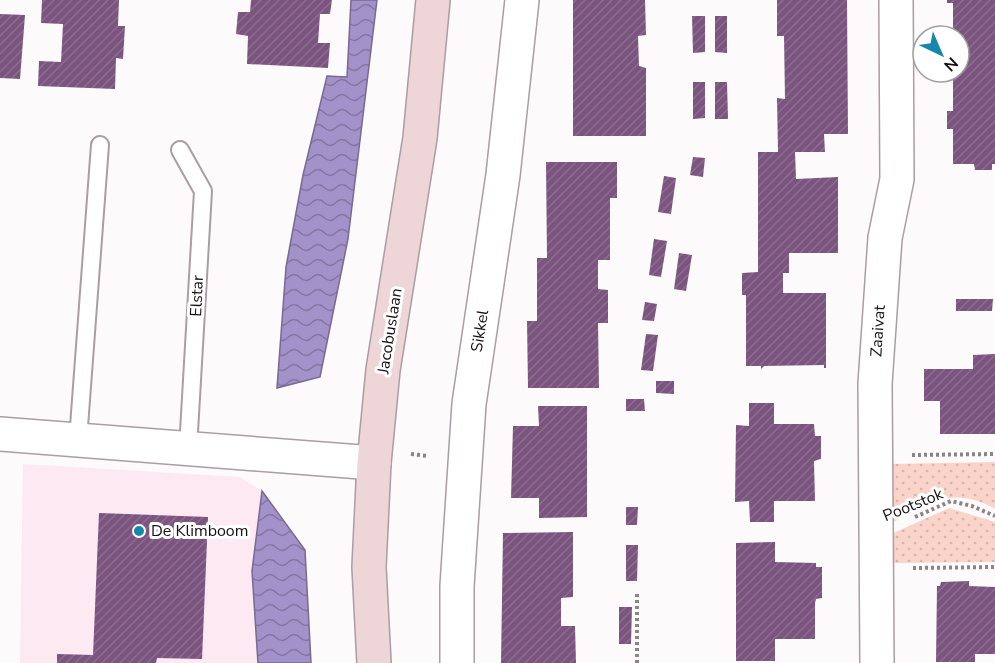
<svg xmlns="http://www.w3.org/2000/svg" width="995" height="663" viewBox="0 0 995 663" font-family="'Nunito Sans',sans-serif">
  <style>
    .built { fill: #fce9f2 }
    .grass { fill: url(#grass-dots) }
    .water { fill: url(#water-waves); stroke: #786a92; stroke-width: 1.5 }
    .building { fill: url(#building-hatch) }
    .lines { fill: none; stroke-linecap: round; stroke-linejoin: round }
    .service-casing { stroke: #ac9ca4; stroke-width: 20 }
    .minor-casing { stroke: #ac9ca4; stroke-width: 36 }
    .secondary-casing { stroke: #ac9ca4; stroke-width: 36 }
    .path { stroke: #898486; stroke-width: 4; stroke-dasharray: 3 3; stroke-linecap: butt }
    .service { stroke: #fff; stroke-width: 16 }
    .minor { stroke: #fff; stroke-width: 33 }
    .secondary { stroke: #eed5d8; stroke-width: 33 }
    .poi-dot { fill: #1587ad; stroke: #fff; stroke-width: 2 }
    .labels { text-anchor: middle; dominant-baseline: central; stroke-width: 6; stroke-linejoin: round; paint-order: stroke }
    .street-label { font-size: 16px; fill: #150f12; stroke: #fff }
    .poi-label { font-size: 16px; fill: #150f12; stroke: #fff; text-anchor: start }
  </style>
  <defs>
    <pattern id="grass-dots" width="8" height="8" patternUnits="userSpaceOnUse" patternTransform="scale(1.5)"><rect width="8" height="8" fill="#fad4ca"/><path d="M2 2h.1M6 6h.1" fill="none" stroke="#d5b5ac" stroke-width="1.8" stroke-linecap="round"/></pattern>
    <pattern id="water-waves" width="16" height="10" patternUnits="userSpaceOnUse" patternTransform="scale(1.5)"><rect width="16" height="10" fill="#a391c9"/><path d="M0 5q4-4 8 0t8 0" fill="none" stroke="#8475a2"/></pattern>
    <pattern id="building-hatch" width="6" height="6" patternUnits="userSpaceOnUse" patternTransform="scale(1.5)"><rect width="6" height="6" fill="#7c5480"/><path d="M-1 1l2-2M0 6l6-6M5 7l2-2" fill="none" stroke="#8b6d8e"/></pattern>
  </defs>
  <rect width="100%" height="100%" fill="#fdfafb"/>
  <polygon class="built" points="23,464 240,477 262,491 252,571 258,663 20,663"/>
  <g class="grass">
    <path d="M995,462V509C954,485 927,503 890,524L888,464Z"/>
    <polygon points="949,508 995,522 995,562 889,563 889,535"/>
  </g>
  <g class="water">
    <polygon points="351,0 377,0 348,239 320,377 277,388 286,267 303,175 327,76 347,77"/>
    <polygon points="262,491 305,550 311,663 258,663 252,571"/>
  </g>
  <g class="building">
    <polygon points="42,0 119,0 118,26 125,26 123,59 116,58 115,89 38,86 39,61 61,62 63,24 41,23"/>
    <polygon points="251,0 332,0 330,14 320,14 318,43 330,43 328,68 247,64 248,36 236,34 238,12 250,12"/>
    <polygon points="573,0 645,0 646,35 638,36 639,66 646,68 646,136 573,136"/>
    <polygon points="777,0 847,0 848,134 824,134 825,152 795,152 796,179 838,177 838,253 789,253 789,273 783,273 783,293 826,293 826,368 824,368 824,365 764,366 761,369 761,366 746,366 746,295 742,295 742,273 758,272 758,152 778,152 777,98 785,99 784,36 777,36"/>
    <polygon points="947,0 995,0 995,164 992,164 992,170 975,170 974,164 953,164 953,129 947,129 947,111 953,111 953,72 959,72 959,36 953,36 953,3 947,3"/>
    <polygon points="0,14 25,15 20,79 0,78"/>
    <polygon points="692,16 705,16 705,52 693,53"/>
    <polygon points="715,16 727,16 727,53 715,52"/>
    <polygon points="693,82 705,82 705,118 693,119"/>
    <polygon points="715,82 727,82 728,119 715,119"/>
    <polygon points="693,157 705,158 703,177 690,175"/>
    <polygon points="546,162 617,162 617,198 610,198 610,260 598,260 598,289 608,290 608,323 598,323 599,388 528,388 527,321 537,321 537,258 547,258"/>
    <polygon points="664,176 676,178 671,214 658,212"/>
    <polygon points="654,239 667,241 661,277 649,275"/>
    <polygon points="679,253 692,255 686,291 674,289"/>
    <polygon points="956,299 993,299 992,311 956,311"/>
    <polygon points="645,302 657,304 654,321 642,320"/>
    <polygon points="646,334 658,335 653,371 641,370"/>
    <polygon points="995,354 995,434 940,434 940,401 924,401 924,369 973,369 973,355"/>
    <polygon points="656,381 674,381 674,394 656,393"/>
    <polygon points="626,399 644,399 645,411 626,411"/>
    <polygon points="749,403 774,403 774,424 814,424 815,436 821,436 821,459 814,461 815,501 774,501 774,522 750,522 749,501 735,502 736,425 749,426"/>
    <polygon points="538,406 587,406 587,517 539,518 539,498 511,498 513,426 539,426"/>
    <polygon points="626,507 638,507 637,525 626,525"/>
    <polygon points="99,513 208,517 202,659 157,658 156,663 57,663 57,654 93,655"/>
    <polygon points="573,532 573,597 561,598 561,626 575,626 576,663 501,663 503,533"/>
    <polygon points="775,542 775,562 816,563 816,567 822,567 822,598 816,599 815,603 815,639 775,639 775,661 736,661 736,543"/>
    <polygon points="626,545 638,545 637,581 626,581"/>
    <polygon points="969,581 969,586 995,587 995,654 975,654 975,662 936,662 937,586 940,586 941,582"/>
    <polygon points="619,607 632,607 631,644 619,644"/>
  </g>
  <g class="lines">
    <g class="service-casing">
      <g id="service">
        <polyline points="180,150 203,191 188,449"/>
        <polyline points="78,440 100,145"/>
      </g>
    </g>
    <g class="minor-casing">
      <g id="minor">
        <polyline points="0,434 374,463"/>
        <polyline points="457,663 457,586 469,404 503,175 522,0"/>
        <polyline points="877,663 875,384 885,238 897,179 896,0"/>
      </g>
    </g>
    <g class="secondary-casing">
      <polyline id="secondary" points="374,663 369,567 374,463 383,370 420,138 433,0"/>
    </g>
    <g class="path">
      <polyline points="411,454 428,456"/>
      <polyline points="912,455 995,454"/>
      <polyline points="915,517 951,501 972,506 995,516"/>
      <polyline points="913,568 995,567"/>
      <polyline points="637,663 637,594"/>
    </g>
    <use href="#service" class="service"/>
    <use href="#minor" class="minor"/>
    <use href="#secondary" class="secondary"/>
  </g>
  <circle class="poi-dot" cx="139" cy="531" r="6"/>
  <g class="labels">
    <g class="street-label">
      <text transform="translate(197 296) rotate(-87)">Elstar</text>
      <text transform="translate(390 331) rotate(-81)">Jacobuslaan</text>
      <text transform="translate(480 331) rotate(-81)">Sikkel</text>
      <text transform="translate(878 331) rotate(-86)">Zaaivat</text>
      <text transform="translate(913 505) rotate(-22)">Pootstok</text>
    </g>
    <g class="poi-label">
      <text x="151" y="531">De Klimboom</text>
    </g>
  </g>
  <g transform="translate(941 54) rotate(136)"><circle r="28" fill="#ffffff" stroke="#a19fa0" stroke-width="1.5"/>
  <path d="M0-4.5L10 22L0 15L-10 22Z" fill="#1587ad"/>
  <text y="-9" font-size="16" font-weight="bold" text-anchor="middle" fill="#150f12">N</text>
  </g>
</svg>
